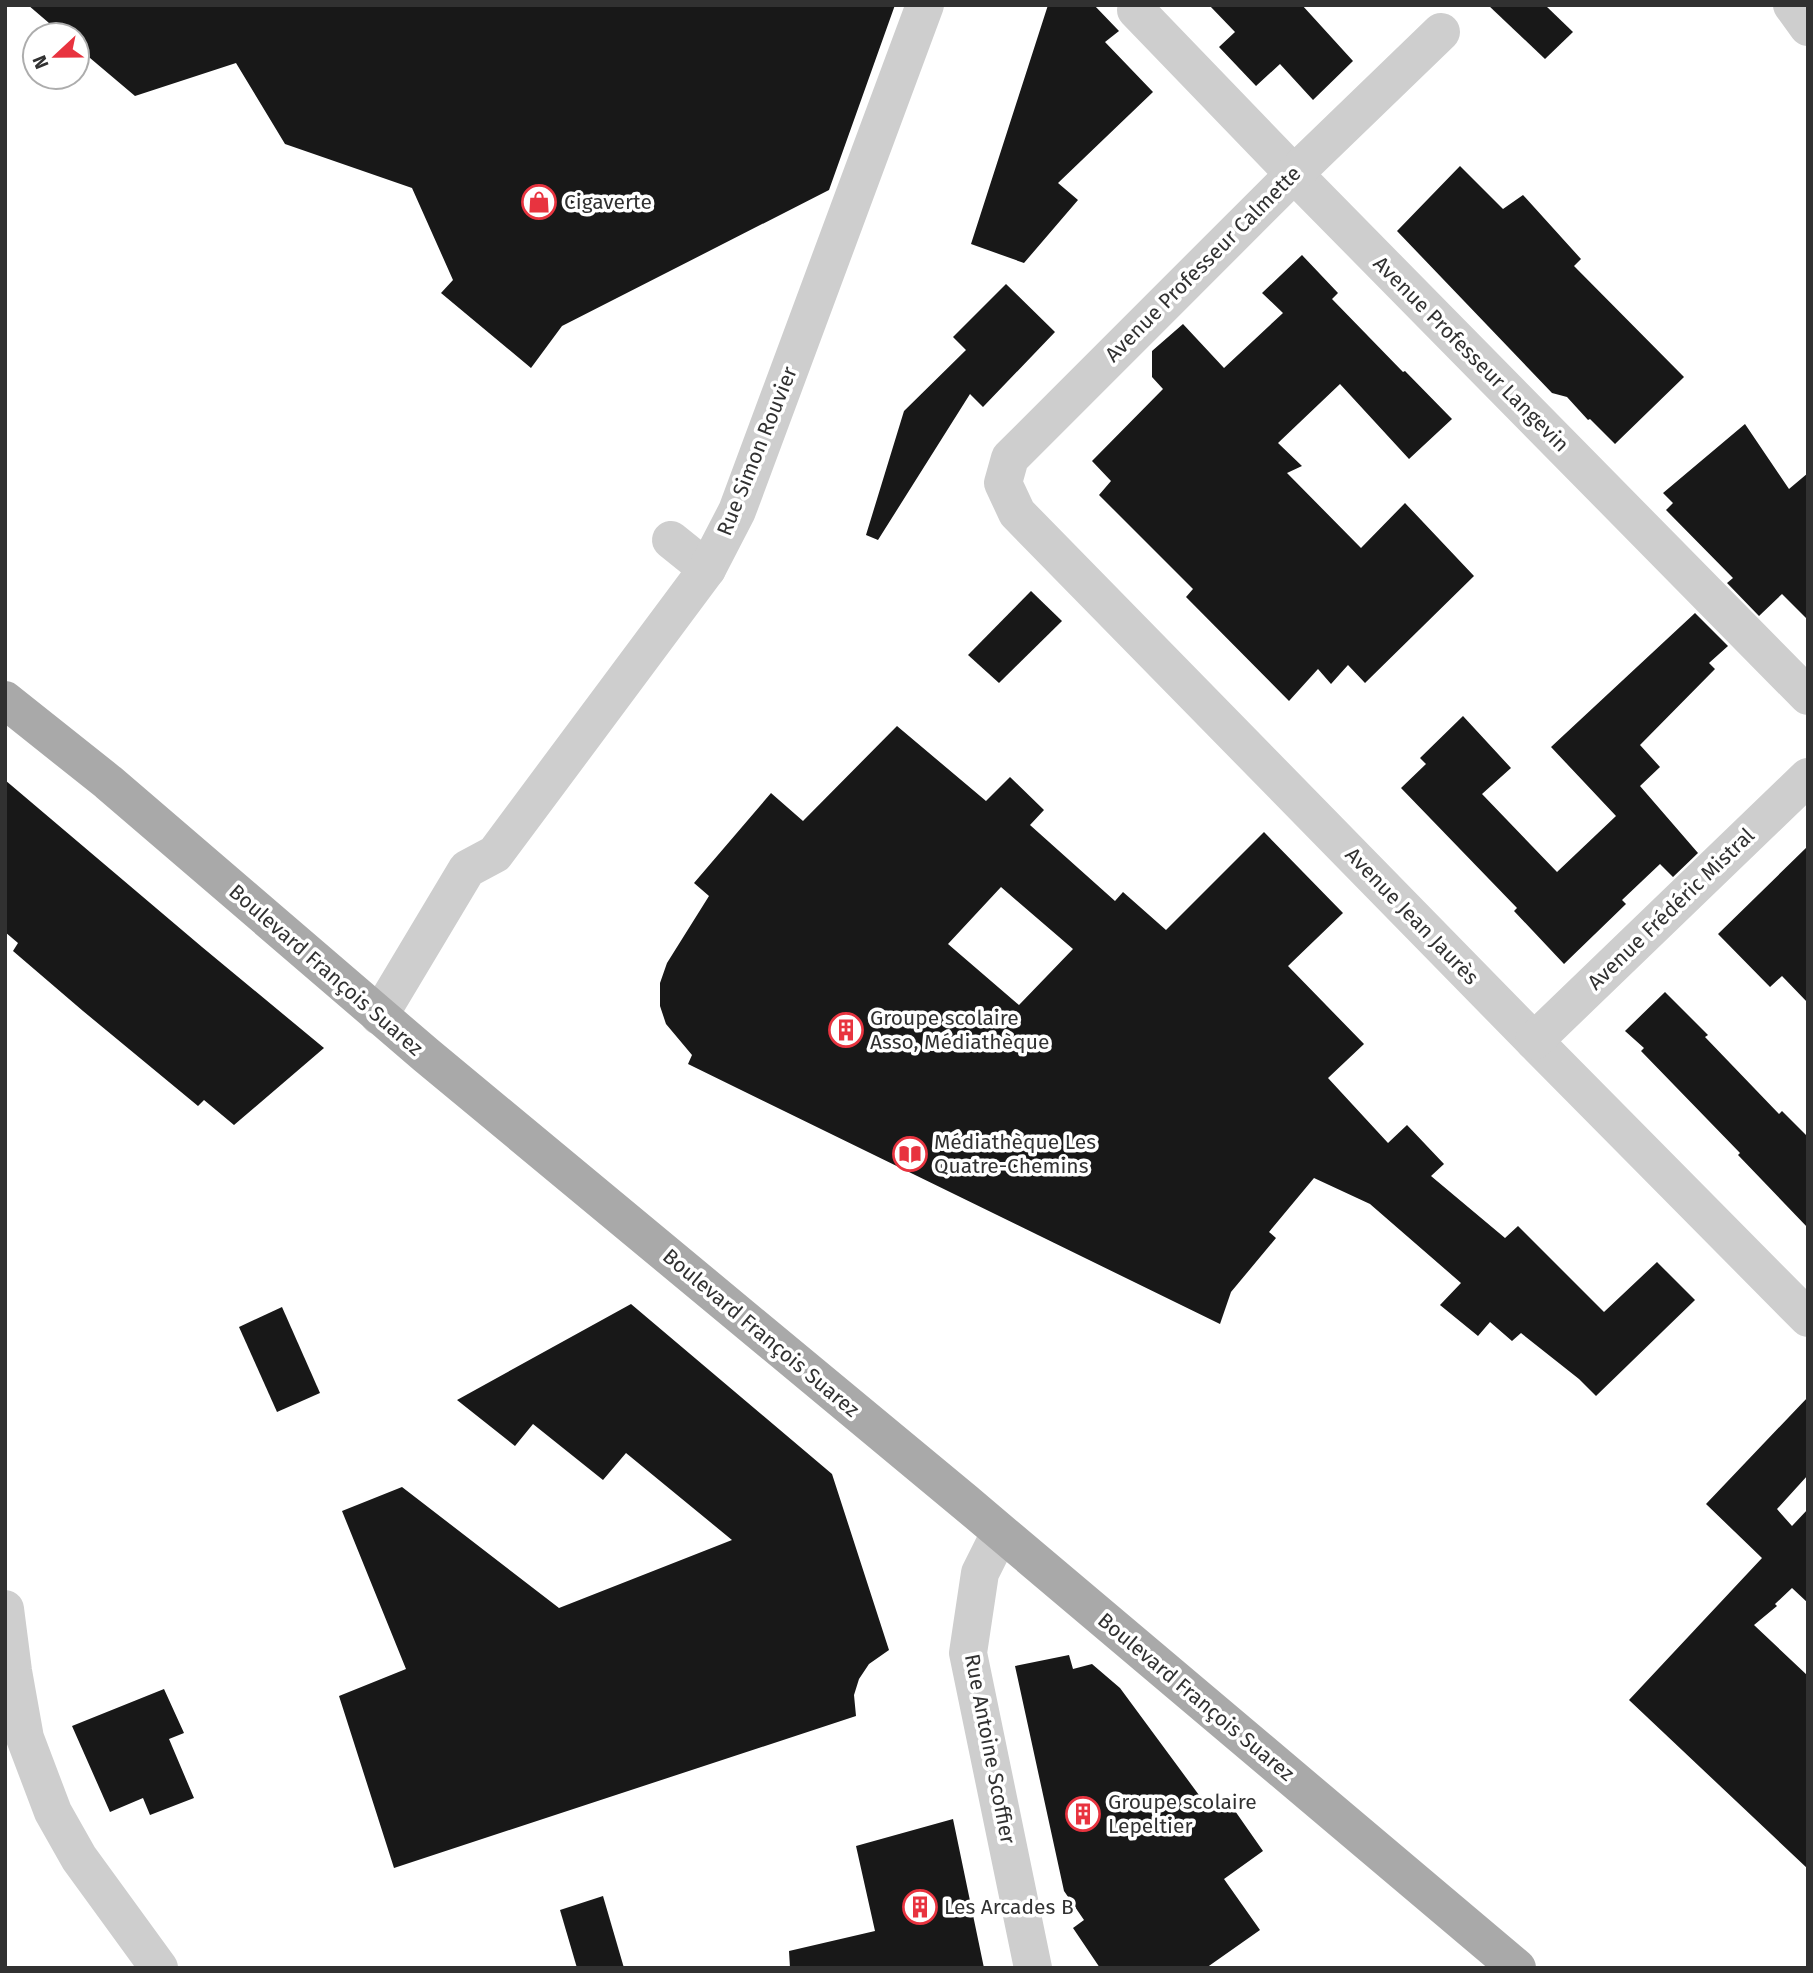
<svg xmlns="http://www.w3.org/2000/svg" width="1813" height="1973" viewBox="0 0 1813 1973" font-family="'Fira Sans',sans-serif">
  <style>
    .building { fill: #181818; fill-rule: evenodd }
    .lines { fill: none; stroke-linecap: round; stroke-linejoin: round }
    .minor { stroke: #cecece; stroke-width: 38 }
    .major { stroke: #a9a9a9; stroke-width: 38 }
    .labels { text-anchor: middle; dominant-baseline: central; stroke-width: 7; stroke-linejoin: round; paint-order: stroke }
    .poi-label { font-size: 21px; fill: #313131; stroke: #fff; text-anchor: start }
    .street-label { font-size: 21px; fill: #313131; stroke: #fff }
  </style>
  <rect width="100%" height="100%" fill="#fff"/>
  <g class="building">
    <polygon points="28,5 895,5 829,190 562,326 531,368 441,293 453,280 412,188 285,144 236,63 135,96 77,47 77,35 63,35"/>
    <polygon points="1048,5 1094,5 1119,31 1105,42 1153,92 1058,183 1078,200 1024,263 971,244"/>
    <polygon points="1209,5 1302,5 1353,61 1313,100 1280,64 1256,86 1219,47 1235,32"/>
    <polygon points="1488,5 1545,5 1573,32 1545,59"/>
    <polygon points="1460,166 1503,209 1523,195 1581,259 1574,266 1684,377 1615,444 1590,419 1588,420 1567,397 1552,393 1397,231"/>
    <polygon points="1302,255 1338,293 1332,299 1403,372 1405,371 1452,419 1409,459 1340,384 1278,443 1302,466 1287,473 1361,548 1405,503 1474,576 1365,683 1348,665 1331,684 1318,669 1289,701 1186,597 1193,589 1099,495 1111,481 1092,461 1163,389 1152,377 1152,351 1183,324 1224,368 1283,313 1262,293"/>
    <polygon points="1006,284 1055,332 983,407 970,394 878,540 866,535 904,411 966,350 953,337"/>
    <polygon points="1745,424 1789,489 1808,473 1808,620 1782,594 1759,616 1727,583 1733,578 1666,510 1673,503 1663,493"/>
    <polygon points="1031,591 1062,621 999,683 968,655"/>
    <polygon points="1695,613 1728,646 1709,663 1715,669 1640,745 1660,767 1640,786 1698,853 1673,877 1660,864 1622,900 1626,904 1564,964 1514,911 1517,908 1401,788 1426,764 1420,758 1463,716 1511,768 1482,794 1557,872 1616,816 1551,747"/>
    <path d="M897,726L986,801L1010,777L1044,810L1030,825L1115,901L1123,892L1166,930L1264,832L1343,913L1288,966L1364,1044L1328,1078L1388,1143L1407,1125L1444,1164L1431,1176L1505,1238L1518,1226L1604,1312L1657,1262L1695,1300L1596,1396L1579,1379L1521,1333L1512,1341L1490,1322L1478,1336L1440,1305L1461,1283L1370,1204L1314,1178L1269,1232L1276,1238L1231,1292L1220,1324L688,1064L692,1055L666,1024L660,1006V983L667,963L709,896L694,883L771,793L803,821ZM1001,887L1073,949L1019,1005L948,944Z"/>
    <polygon points="5,780 202,947 324,1048 234,1125 204,1100 198,1106 83,1011 13,951 18,943 5,932"/>
    <polygon points="1808,846 1808,1003 1782,976 1770,987 1718,934"/>
    <polygon points="1665,992 1708,1035 1705,1037 1779,1114 1782,1111 1808,1137 1808,1228 1738,1155 1740,1153 1641,1051 1644,1048 1625,1031"/>
    <polygon points="631,1304 832,1474 889,1650 869,1664 859,1679 854,1695 856,1716 394,1868 339,1696 406,1669 342,1511 402,1487 559,1608 732,1540 626,1453 603,1480 533,1424 515,1446 457,1400"/>
    <polygon points="282,1307 320,1393 277,1412 239,1327"/>
    <polygon points="1808,1397 1808,1475 1777,1509 1792,1526 1808,1509 1808,1603 1792,1588 1775,1604 1777,1606 1754,1625 1808,1676 1808,1869 1629,1700 1762,1558 1706,1504"/>
    <polygon points="1069,1655 1073,1669 1092,1664 1120,1688 1210,1810 1226,1798 1263,1851 1224,1879 1260,1930 1206,1968 1100,1968 1073,1928 1084,1920 1064,1891 1015,1666"/>
    <polygon points="164,1689 184,1733 169,1739 194,1798 150,1815 143,1798 110,1812 72,1726"/>
    <polygon points="953,1819 984,1968 790,1968 789,1951 875,1931 856,1846"/>
    <polygon points="603,1896 624,1968 577,1968 560,1910"/>
  </g>
  <g class="lines">
    <g class="minor">
      <polyline points="1792,5 1808,27"/>
      <polyline points="1136,10 1294,174 1808,696"/>
      <polyline points="1441,32 1294,174 1010,458 1003,483 1017,513 1534,1041 1808,1318"/>
      <polyline points="671,540 707,569"/>
      <polyline points="379,1016 467,869 495,854 707,569 737,511 925,5"/>
      <polyline points="1534,1041 1808,777"/>
      <polyline points="1000,1533 980,1573 968,1653 1033,1968"/>
      <polyline points="5,1609 13,1671 25,1738 53,1812 79,1858 159,1968"/>
    </g>
    <polyline class="major" points="5,700 108,782 426,1055 965,1502 1517,1968"/>
  </g>
  <defs>
    <g id="shop-ring" transform="scale(1.75)"><circle r="9.5" fill="#fff" stroke="#e8333f" stroke-width="1.5"/><path d="M-5-2.5h2.3a2.7 3.5 0 0 1 5.4 0H5L5.5 6h-11ZM-1.5-2.5h3a1.5 2.3 0 0 0-3 0Z" fill="#e8333f"/></g>
    <g id="building-ring" transform="scale(1.75)"><circle r="9.5" fill="#fff" stroke="#e8333f" stroke-width="1.5"/><path d="M-4-6H4V6H1V3H-1V6H-4ZM-2.5-4.3h1.7v1.8h-1.7ZM.8-4.3h1.7v1.8H.8ZM-2.5-1h1.7V.8h-1.7ZM.8-1h1.7V.8H.8Z" fill="#e8333f"/></g>
    <g id="library-ring" transform="scale(1.75)"><circle r="9.5" fill="#fff" stroke="#e8333f" stroke-width="1.5"/><path d="M-6-4Q-3-5.5-.7-3.5V5Q-3 3-6 4ZM6-4Q3-5.5 .7-3.5V5Q3 3 6 4Z" fill="#e8333f"/></g>
  </defs>
  <g fill-rule="evenodd">
    <use href="#shop-ring" x="539" y="202"/>
    <use href="#building-ring" x="846" y="1030"/>
    <use href="#library-ring" x="910" y="1154"/>
    <use href="#building-ring" x="1083" y="1814"/>
    <use href="#building-ring" x="920" y="1907"/>
  </g>
  <g class="labels">
    <g class="poi-label">
      <text x="564" y="202">Cigaverte</text>
      <text x="870" y="1018">Groupe scolaire<tspan x="870" dy="24">Asso, Médiathèque</tspan></text>
      <text x="934" y="1142">Médiathèque Les<tspan x="934" dy="24">Quatre-Chemins</tspan></text>
      <text x="1108" y="1802">Groupe scolaire<tspan x="1108" dy="24">Lepeltier</tspan></text>
      <text x="944" y="1907">Les Arcades B</text>
    </g>
    <g class="street-label">
      <text transform="translate(1203 264) rotate(-45)">Avenue Professeur Calmette</text>
      <text transform="translate(1471 354) rotate(45)">Avenue Professeur Langevin</text>
      <text transform="translate(757 451) rotate(-68)">Rue Simon Rouvier</text>
      <text transform="translate(1671 909) rotate(-44)">Avenue Frédéric Mistral</text>
      <text transform="translate(1412 916) rotate(46)">Avenue Jean Jaurès</text>
      <text transform="translate(326 970) rotate(41)">Boulevard François Suarez</text>
      <text transform="translate(761 1333) rotate(40)">Boulevard François Suarez</text>
      <text transform="translate(1196 1697) rotate(40)">Boulevard François Suarez</text>
      <text transform="translate(990 1749) rotate(79)">Rue Antoine Scoffier</text>
    </g>
  </g>
  <rect width="1813" height="1973" fill="none" stroke="#313131" stroke-width="14"/>
  <g transform="translate(56 56) rotate(248)"><circle r="33" fill="#ffffff" stroke="#adadad" stroke-width="2"/>
  <path d="M0-5L12 26L0 18L-12 26Z" fill="#e8333f"/>
  <text y="-10" font-size="19" font-weight="bold" text-anchor="middle" fill="#313131">N</text>
  </g>
</svg>
